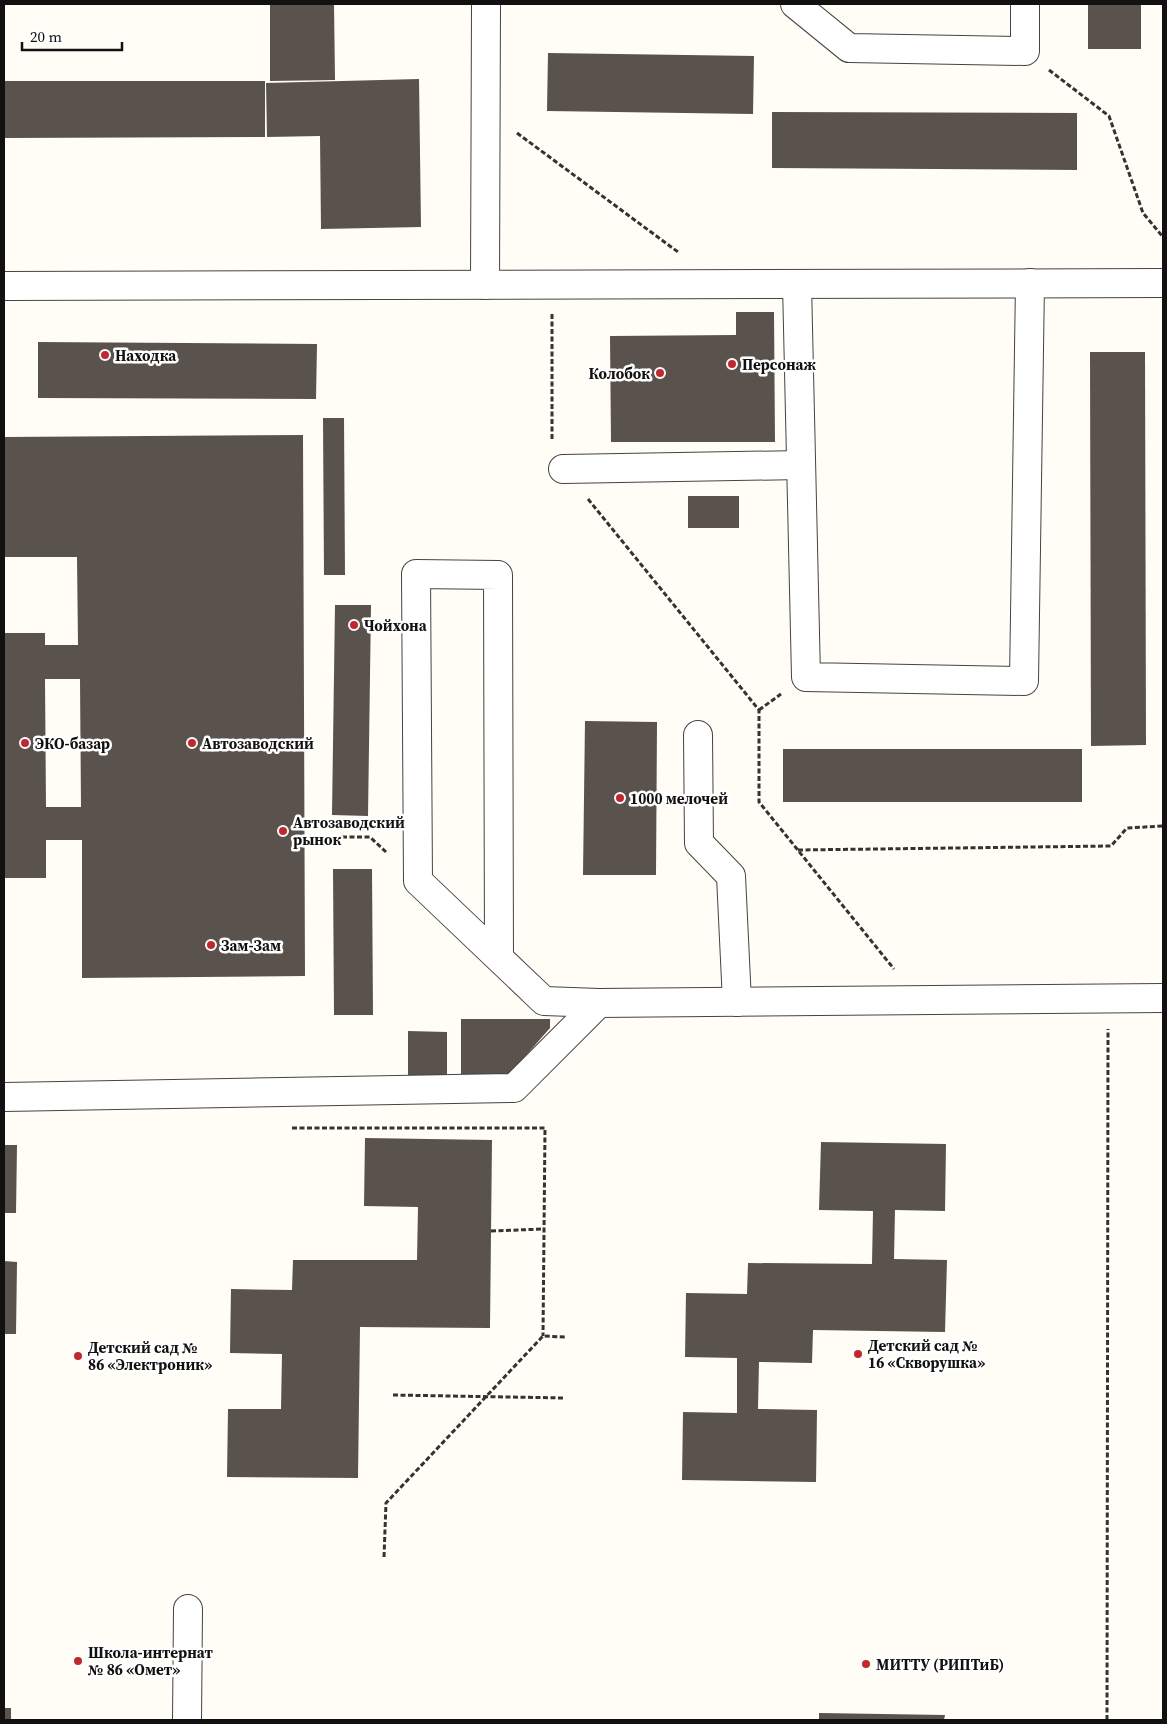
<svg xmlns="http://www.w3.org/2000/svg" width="1167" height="1724" viewBox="0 0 1167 1724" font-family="'Source Serif 4',serif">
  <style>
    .building { fill: #5a524d; fill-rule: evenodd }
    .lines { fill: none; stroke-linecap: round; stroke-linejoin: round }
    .minor-casing { stroke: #444; stroke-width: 30 }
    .path { stroke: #333; stroke-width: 3; stroke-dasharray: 5 2.5; stroke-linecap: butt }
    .minor { stroke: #fff; stroke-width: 28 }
    .poi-dot { fill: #c4262e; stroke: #fff; stroke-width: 2 }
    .labels { text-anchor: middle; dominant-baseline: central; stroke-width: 5; stroke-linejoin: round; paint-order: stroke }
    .poi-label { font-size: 15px; font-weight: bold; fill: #111; stroke: #fff; text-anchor: start }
  </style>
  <rect width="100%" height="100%" fill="#fffdf5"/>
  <g class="building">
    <polygon points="270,4 334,4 335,80 270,81"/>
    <rect x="1088" y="4" width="53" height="45"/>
    <polygon points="548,53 754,56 753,114 547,111"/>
    <polygon points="419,79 421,227 321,229 320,136 267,137 266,83"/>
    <polygon points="4,81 265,81 265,137 4,138"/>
    <polygon points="772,112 1077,113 1077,170 772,168"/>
    <polygon points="736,312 774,312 775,442 611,442 610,336 736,335"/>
    <polygon points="38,342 317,344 316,399 38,398"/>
    <polygon points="1090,352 1145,352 1146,745 1091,746"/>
    <polygon points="323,418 344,418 345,575 324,575"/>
    <path d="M303,435L305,976L82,978V840H46V878H4V633H45V645H78L77,557H4V437ZM45,679H80L81,807H46Z"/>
    <rect x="688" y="496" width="51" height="32"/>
    <polygon points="335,605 371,605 368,816 332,815"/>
    <polygon points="585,721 657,722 656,875 583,875"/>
    <rect x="783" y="749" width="299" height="53"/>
    <polygon points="333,869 372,869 373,1015 334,1015"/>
    <polygon points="461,1019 550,1019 550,1028 506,1078 461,1078"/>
    <polygon points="408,1031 447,1032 447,1079 408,1078"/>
    <polygon points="365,1138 492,1140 490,1328 360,1327 358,1478 227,1477 228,1409 281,1409 282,1354 230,1353 231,1289 292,1290 293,1260 417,1260 418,1207 364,1206"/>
    <polygon points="821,1142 946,1144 945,1211 895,1210 894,1259 947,1260 945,1332 813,1330 812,1363 759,1362 758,1409 817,1410 816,1482 682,1480 683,1412 737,1413 737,1358 685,1357 686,1293 747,1294 748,1263 872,1264 873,1211 819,1210"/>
    <polygon points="4,1145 17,1145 16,1213 4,1213"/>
    <polygon points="4,1261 17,1262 16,1334 4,1334"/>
    <rect x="4" y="1708" width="7" height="12"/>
    <polygon points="819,1713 945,1715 944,1720 819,1720"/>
  </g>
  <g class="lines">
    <g class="minor-casing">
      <g id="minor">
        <polyline points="795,4 849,48 1025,51 1025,4"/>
        <polyline points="797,284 806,677 1024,681 1030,283"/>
        <polyline points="485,285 486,4"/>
        <polyline points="4,286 1163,283"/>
        <polyline points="563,469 801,465"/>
        <polyline points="698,735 699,843 731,876 737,1002"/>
        <polyline points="499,958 498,575 416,574 418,881 544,1001 599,1003"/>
        <polyline points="4,1097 514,1088 599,1003 1163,998"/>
        <polyline points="187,1720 188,1609"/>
      </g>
    </g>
    <g class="path">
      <polyline points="1049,70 1109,116 1143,213 1163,237"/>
      <polyline points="517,133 678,252"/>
      <polyline points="552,314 552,441"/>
      <polyline points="588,499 759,710 759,802 894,969"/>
      <polyline points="759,710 781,694"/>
      <polyline points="312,837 370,837 386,852"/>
      <polyline points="798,850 1111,846 1127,828 1163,826"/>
      <polyline points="292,1128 545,1128 543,1336"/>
      <polyline points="491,1231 544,1229"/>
      <polyline points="393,1395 565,1398"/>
      <polyline points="384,1557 386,1503 543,1336 565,1337"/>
      <polyline points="1107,1720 1108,1029"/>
    </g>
    <use href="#minor" class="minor"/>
  </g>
  <g class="poi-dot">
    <circle cx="105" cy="355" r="5"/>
    <circle cx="732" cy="364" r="5"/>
    <circle cx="660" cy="373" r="5"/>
    <circle cx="354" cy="625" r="5"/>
    <circle cx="25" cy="743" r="5"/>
    <circle cx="192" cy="743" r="5"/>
    <circle cx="620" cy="798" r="5"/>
    <circle cx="283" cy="831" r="5"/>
    <circle cx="211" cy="945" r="5"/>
    <circle cx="858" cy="1354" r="5"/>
    <circle cx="78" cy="1356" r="5"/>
    <circle cx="78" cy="1661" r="5"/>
    <circle cx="866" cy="1664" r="5"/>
  </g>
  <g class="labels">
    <g class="poi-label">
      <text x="115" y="355">Находка</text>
      <text x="742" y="364">Персонаж</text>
      <text x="650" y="373" text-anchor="end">Колобок</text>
      <text x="364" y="625">Чойхона</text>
      <text x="35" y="743">ЭКО-базар</text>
      <text x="202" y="743">Автозаводский</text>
      <text x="630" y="798">1000 мелочей</text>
      <text x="293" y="822">Автозаводский<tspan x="293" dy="17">рынок</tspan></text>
      <text x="221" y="945">Зам-Зам</text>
      <text x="868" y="1345">Детский сад №<tspan x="868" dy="17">16 «Скворушка»</tspan></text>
      <text x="88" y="1347">Детский сад №<tspan x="88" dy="17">86 «Электроник»</tspan></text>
      <text x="88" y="1652">Школа-интернат<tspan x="88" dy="17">№ 86 «Омет»</tspan></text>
      <text x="876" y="1664">МИТТУ (РИПТиБ)</text>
    </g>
  </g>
  <rect width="1167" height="1724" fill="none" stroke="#111111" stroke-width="10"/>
  <path d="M22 42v8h100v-8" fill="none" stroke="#111111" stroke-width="2.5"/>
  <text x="30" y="42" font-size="15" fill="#111111" stroke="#ffffff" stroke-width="4" paint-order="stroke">20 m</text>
</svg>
